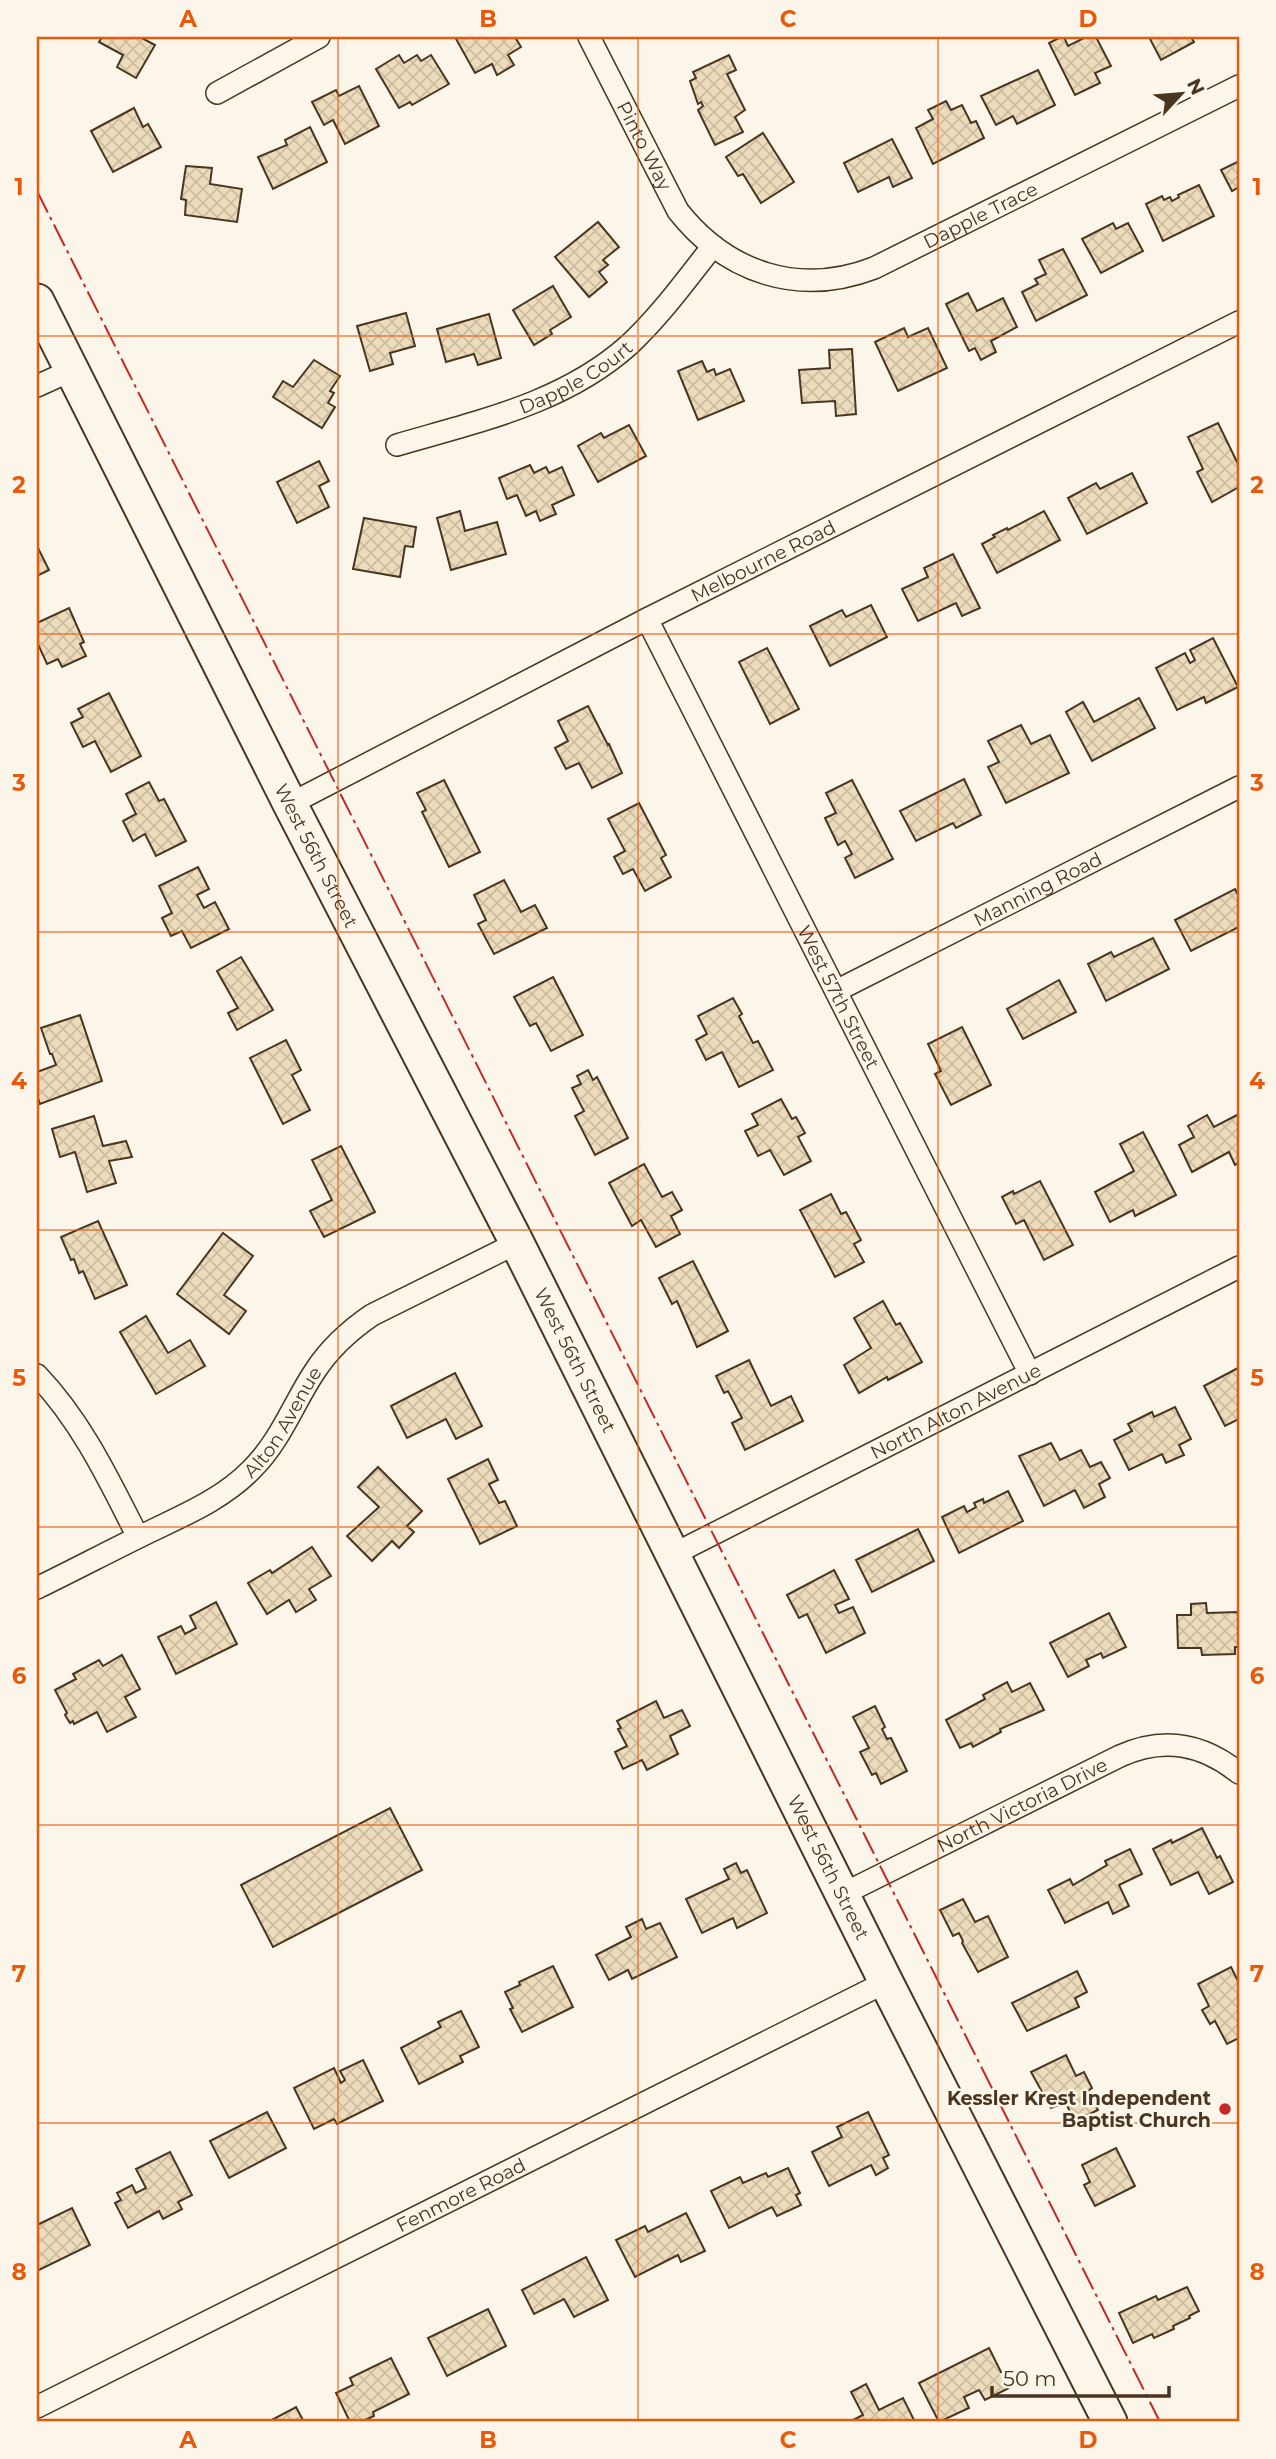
<svg xmlns="http://www.w3.org/2000/svg" width="1276" height="2459" viewBox="0 0 1276 2459" font-family="Montserrat,sans-serif">
  <style>
    .building { fill: url(#building-cross-hatch); stroke: #4a3520; stroke-width: 2 }
    .lines { fill: none; stroke-linecap: round; stroke-linejoin: round }
    .minor-casing { stroke: #4a3520; stroke-width: 24 }
    .primary-casing { stroke: #4a3520; stroke-width: 37 }
    .minor { stroke: #fbf6e9; stroke-width: 21 }
    .primary { stroke: #fbf6e9; stroke-width: 33 }
    .power { stroke: #c62828; stroke-width: 2; stroke-dasharray: 24 5 3.5 5; stroke-linecap: butt }
    .grid { fill: none; stroke: #e8590c; stroke-width: 2; stroke-opacity: 0.55 }
    .poi-dot { fill: #c62828; stroke: #fbf6e9; stroke-width: 2.5 }
    .labels { text-anchor: middle; dominant-baseline: central; stroke-width: 5; stroke-linejoin: round; paint-order: stroke }
    .street-label { font-size: 19px; fill: #4a3520; stroke: #fbf6e9 }
    .poi-label { font-size: 19px; font-weight: bold; fill: #4a3520; stroke: #fbf6e9; text-anchor: end }
    .neatline { fill: none; stroke: #e8590c; stroke-width: 2.5 }
    .grid-label { font-size: 23px; text-anchor: middle; font-weight: bold; fill: #e8590c }
  </style>
  <defs>
    <pattern id="building-cross-hatch" width="8" height="8" patternUnits="userSpaceOnUse" patternTransform="scale(1.75)"><rect width="8" height="8" fill="#ecdcbc"/><path d="M0 0l8 8M0 8l8-8" fill="none" stroke="#ccbda1"/></pattern>
  </defs>
  <rect width="100%" height="100%" fill="#fbf6e9"/>
  <g class="building">
    <polygon points="102,37 140,37 155,45 136,78 117,67 123,55 99,42"/>
    <polygon points="455,37 515,37 521,47 508,55 514,65 497,75 492,64 475,73"/>
    <polygon points="1061,37 1064,37 1068,46 1086,37 1096,37 1111,66 1095,73 1100,83 1075,95 1049,43"/>
    <polygon points="1154,37 1191,37 1194,42 1161,60 1150,39"/>
    <polygon points="399,55 404,63 417,55 421,61 431,55 449,84 412,105 410,102 399,108 376,69"/>
    <polygon points="729,55 736,70 727,74 745,110 735,117 743,132 715,145 698,110 703,106 701,102 698,104 690,81 696,78 693,72"/>
    <polygon points="1038,70 1055,105 1017,124 1013,116 996,125 981,96"/>
    <polygon points="359,86 379,126 345,144 333,120 324,125 312,102 336,90 339,96"/>
    <polygon points="946,101 951,110 962,105 971,123 976,121 984,138 933,164 916,128 933,119 928,110"/>
    <polygon points="134,108 143,127 148,124 161,147 113,172 91,131"/>
    <polygon points="310,127 327,162 273,189 258,157 287,145 285,140"/>
    <polygon points="763,133 794,182 761,203 743,174 738,176 726,157"/>
    <polygon points="892,139 912,178 893,187 889,177 858,192 844,163"/>
    <polygon points="1239,161 1239,187 1232,191 1221,170"/>
    <polygon points="186,166 212,168 210,184 242,189 237,222 185,215 186,200 181,199"/>
    <polygon points="1199,185 1214,216 1163,241 1146,204 1162,196 1164,200 1170,197 1172,201 1179,197 1178,195"/>
    <polygon points="598,222 619,247 603,260 608,265 599,272 607,282 589,297 555,257"/>
    <polygon points="1113,223 1116,229 1128,223 1143,251 1101,273 1082,239"/>
    <polygon points="1063,249 1087,295 1036,321 1022,292 1038,284 1035,279 1046,274 1039,260"/>
    <polygon points="553,286 571,317 550,330 552,334 534,345 513,310"/>
    <polygon points="968,293 977,311 1003,298 1017,327 991,341 996,352 981,360 975,348 969,351 946,304"/>
    <polygon points="406,313 415,346 390,353 393,364 370,371 357,326"/>
    <polygon points="489,314 501,358 478,365 474,354 446,362 437,329"/>
    <polygon points="904,328 908,337 928,328 947,368 898,391 875,342"/>
    <polygon points="852,349 856,414 836,416 835,401 802,403 799,370 830,368 829,350"/>
    <polygon points="314,360 340,376 330,391 334,393 328,403 335,407 322,428 273,397 283,381 293,387"/>
    <polygon points="702,361 707,372 714,369 716,375 730,369 744,401 698,420 678,371"/>
    <polygon points="1218,423 1239,466 1239,487 1212,502 1197,472 1203,469 1188,437"/>
    <polygon points="629,425 646,456 598,482 578,446 601,433 604,438"/>
    <polygon points="319,461 329,481 319,486 329,507 297,523 277,482"/>
    <polygon points="530,465 534,473 546,467 549,473 562,467 574,495 552,505 556,514 540,521 536,511 526,516 517,495 507,499 499,478"/>
    <polygon points="1132,473 1147,503 1087,534 1068,498 1096,483 1100,489"/>
    <polygon points="460,511 465,531 497,522 506,554 451,570 437,518"/>
    <polygon points="1044,511 1060,540 997,573 982,544 995,537 993,535 1007,528 1008,530"/>
    <polygon points="364,518 416,527 413,547 405,546 400,577 353,569"/>
    <polygon points="37,546 49,570 37,576"/>
    <polygon points="953,554 980,608 962,616 956,603 918,621 902,589 928,577 924,568"/>
    <polygon points="871,605 887,637 830,666 810,626 842,610 846,617"/>
    <polygon points="69,608 84,642 80,644 86,656 62,667 58,659 47,664 37,642 37,623"/>
    <polygon points="1213,638 1238,687 1206,703 1204,697 1177,710 1156,668 1185,653 1190,663 1195,660 1190,650"/>
    <polygon points="767,648 799,709 770,724 739,662"/>
    <polygon points="109,693 141,756 111,772 95,741 83,747 71,723 83,717 78,709"/>
    <polygon points="1139,698 1155,728 1092,761 1066,712 1083,702 1094,722"/>
    <polygon points="588,706 608,745 609,744 622,773 592,788 579,763 566,769 555,748 568,741 558,721"/>
    <polygon points="1021,725 1031,744 1050,735 1069,773 1006,803 988,767 999,762 988,741"/>
    <polygon points="964,779 981,815 956,828 953,823 916,841 900,811"/>
    <polygon points="444,780 480,852 449,867 422,812 426,810 417,793"/>
    <polygon points="852,780 893,859 855,878 845,858 852,854 845,841 838,845 825,818 836,813 826,793"/>
    <polygon points="149,782 159,801 164,799 186,841 156,856 145,834 133,841 123,821 136,814 126,794"/>
    <polygon points="639,803 666,855 661,858 671,877 645,891 633,869 623,874 614,857 625,851 608,819"/>
    <polygon points="198,867 209,889 197,895 204,908 215,902 229,929 191,948 182,931 171,936 162,918 172,913 159,886"/>
    <polygon points="504,880 521,912 535,905 547,928 494,954 478,924 486,920 474,895"/>
    <polygon points="1235,889 1239,897 1239,927 1191,951 1175,920"/>
    <polygon points="1153,938 1169,969 1106,1001 1088,964 1111,952 1114,957"/>
    <polygon points="241,957 273,1010 237,1030 228,1013 238,1008 217,971"/>
    <polygon points="553,977 583,1035 551,1051 536,1023 530,1026 514,997"/>
    <polygon points="1059,980 1076,1012 1023,1039 1007,1009"/>
    <polygon points="733,998 742,1014 739,1016 753,1043 758,1041 773,1070 739,1087 722,1052 706,1060 696,1040 707,1034 698,1016"/>
    <polygon points="80,1015 102,1081 40,1104 37,1095 37,1072 56,1065 52,1054 50,1054 41,1028"/>
    <polygon points="962,1027 991,1085 951,1105 935,1074 941,1071 928,1044"/>
    <polygon points="286,1040 301,1070 292,1075 310,1110 283,1124 250,1058"/>
    <polygon points="588,1070 593,1080 597,1077 628,1138 595,1155 575,1116 584,1111 572,1088 581,1084 577,1076"/>
    <polygon points="781,1099 792,1119 796,1117 805,1133 798,1137 811,1161 784,1175 770,1150 758,1156 745,1131 758,1125 752,1114"/>
    <polygon points="1239,1114 1239,1162 1235,1165 1229,1152 1192,1172 1179,1145 1194,1137 1188,1126 1207,1115 1214,1127"/>
    <polygon points="94,1116 103,1146 126,1141 132,1157 109,1161 116,1183 87,1192 75,1152 60,1157 52,1129"/>
    <polygon points="1143,1132 1176,1195 1135,1216 1133,1210 1110,1222 1095,1192 1134,1171 1120,1144"/>
    <polygon points="341,1146 375,1212 324,1237 310,1211 332,1200 312,1160"/>
    <polygon points="644,1164 662,1197 672,1192 682,1210 671,1216 680,1234 656,1247 641,1220 632,1226 609,1183"/>
    <polygon points="1040,1181 1073,1245 1044,1260 1024,1220 1016,1224 1002,1197 1013,1191 1014,1194"/>
    <polygon points="831,1194 841,1214 846,1212 861,1240 854,1244 864,1262 835,1277 800,1210"/>
    <polygon points="98,1221 127,1285 95,1299 83,1271 79,1273 74,1259 71,1260 61,1237"/>
    <polygon points="223,1233 253,1256 224,1295 246,1311 229,1334 177,1294"/>
    <polygon points="693,1261 728,1331 697,1347 677,1301 672,1304 659,1278"/>
    <polygon points="883,1301 896,1325 900,1323 922,1362 888,1380 887,1377 859,1393 844,1365 871,1348 854,1318"/>
    <polygon points="146,1316 168,1353 190,1340 205,1366 156,1394 120,1332"/>
    <polygon points="749,1360 771,1406 791,1396 803,1421 745,1450 732,1423 742,1418 728,1391 724,1393 716,1376"/>
    <polygon points="1238,1368 1239,1419 1225,1426 1204,1386"/>
    <polygon points="455,1373 482,1426 456,1439 446,1419 407,1438 391,1406"/>
    <polygon points="1175,1407 1191,1439 1179,1445 1184,1455 1166,1463 1162,1454 1129,1470 1114,1440 1132,1431 1128,1424 1152,1412 1154,1417"/>
    <polygon points="1051,1443 1060,1460 1081,1450 1090,1467 1101,1462 1110,1478 1099,1484 1105,1497 1084,1508 1075,1490 1044,1506 1019,1456"/>
    <polygon points="488,1459 498,1480 489,1484 499,1503 505,1501 517,1526 480,1544 448,1479"/>
    <polygon points="378,1467 422,1511 407,1526 414,1532 399,1548 392,1541 372,1561 347,1536 379,1507 358,1487"/>
    <polygon points="1008,1491 1023,1521 959,1553 942,1517 964,1506 967,1512 976,1507 974,1503 983,1499 984,1503"/>
    <polygon points="918,1529 934,1561 872,1592 856,1560"/>
    <polygon points="312,1547 331,1576 309,1589 316,1600 296,1612 289,1600 267,1614 248,1583 270,1570 272,1573"/>
    <polygon points="834,1570 849,1599 835,1605 839,1613 853,1607 865,1633 826,1653 807,1614 799,1618 787,1595"/>
    <polygon points="216,1602 237,1644 176,1674 158,1637 181,1626 185,1634 196,1628 190,1616"/>
    <polygon points="1206,1603 1207,1613 1239,1612 1239,1647 1235,1647 1235,1654 1202,1655 1201,1648 1178,1648 1177,1615 1191,1615 1191,1604"/>
    <polygon points="1109,1613 1126,1647 1103,1658 1101,1653 1086,1660 1089,1666 1068,1677 1050,1643"/>
    <polygon points="122,1655 140,1689 125,1697 136,1717 107,1732 97,1712 74,1724 73,1721 70,1723 65,1715 67,1713 55,1690 76,1679 73,1674 99,1660 103,1666"/>
    <polygon points="1007,1682 1012,1692 1030,1683 1044,1710 1000,1729 1001,1732 973,1747 971,1743 960,1748 946,1720 985,1699 983,1695"/>
    <polygon points="656,1701 664,1718 682,1710 690,1726 670,1736 678,1754 647,1770 642,1760 623,1769 615,1752 627,1746 618,1729 621,1728 617,1721"/>
    <polygon points="875,1706 885,1727 882,1729 887,1739 891,1738 907,1771 881,1784 876,1773 872,1775 860,1752 869,1748 853,1717"/>
    <polygon points="390,1808 422,1870 273,1947 241,1885"/>
    <polygon points="1202,1828 1217,1858 1220,1856 1233,1882 1209,1894 1198,1872 1171,1885 1153,1849 1171,1840 1172,1843"/>
    <polygon points="1130,1849 1142,1874 1119,1885 1129,1906 1113,1914 1108,1902 1065,1923 1048,1890 1070,1879 1073,1885 1107,1865 1105,1861"/>
    <polygon points="736,1863 741,1873 747,1870 767,1913 737,1928 733,1918 702,1933 686,1899 729,1879 724,1869"/>
    <polygon points="963,1899 975,1922 988,1916 1008,1957 978,1972 962,1943 963,1941 959,1933 953,1936 940,1910"/>
    <polygon points="642,1919 646,1929 660,1923 677,1957 632,1979 628,1970 609,1980 596,1955 631,1937 626,1927"/>
    <polygon points="553,1966 573,2007 522,2032 510,2009 513,2008 505,1992 520,1985 519,1982"/>
    <polygon points="1231,1967 1239,1983 1239,2038 1227,2044 1215,2021 1210,2024 1202,2010 1209,2006 1198,1984"/>
    <polygon points="1077,1971 1087,1992 1075,1998 1079,2007 1027,2031 1012,2003"/>
    <polygon points="461,2011 479,2047 460,2056 463,2062 419,2084 401,2048 441,2027 438,2022"/>
    <polygon points="1066,2055 1076,2076 1084,2072 1092,2088 1088,2091 1098,2110 1075,2121 1065,2102 1051,2108 1031,2072"/>
    <polygon points="363,2060 383,2101 337,2124 334,2119 314,2129 294,2088 334,2068 341,2083 345,2080 340,2071"/>
    <polygon points="267,2112 286,2148 229,2178 210,2141"/>
    <polygon points="868,2112 889,2155 883,2158 888,2168 876,2175 871,2165 829,2186 812,2152 842,2137 837,2127"/>
    <polygon points="1116,2148 1135,2186 1095,2206 1084,2185 1090,2182 1082,2165"/>
    <polygon points="170,2152 192,2195 178,2202 182,2209 163,2219 159,2211 128,2228 115,2203 121,2200 117,2193 132,2185 136,2193 146,2188 136,2169"/>
    <polygon points="788,2168 800,2193 796,2195 801,2205 777,2216 772,2207 729,2228 711,2191 740,2177 743,2183 766,2173 768,2177"/>
    <polygon points="72,2208 90,2245 37,2271 37,2225"/>
    <polygon points="686,2213 705,2251 681,2262 678,2255 635,2277 616,2240 645,2226 648,2232"/>
    <polygon points="586,2257 608,2300 574,2317 564,2299 534,2314 522,2290"/>
    <polygon points="1187,2287 1199,2311 1189,2316 1190,2318 1173,2326 1174,2329 1154,2338 1152,2334 1133,2343 1119,2313 1156,2296 1158,2300"/>
    <polygon points="488,2309 506,2346 447,2376 428,2338"/>
    <polygon points="989,2348 1009,2388 985,2400 979,2390 964,2397 969,2408 939,2422 919,2383"/>
    <polygon points="391,2358 409,2394 373,2412 374,2416 361,2422 350,2422 336,2393 353,2385 350,2378"/>
    <polygon points="866,2384 879,2410 903,2398 915,2422 849,2422 863,2415 851,2392"/>
    <polygon points="296,2407 304,2422 268,2422"/>
  </g>
  <g class="lines">
    <g class="minor-casing">
      <g id="minor">
        <path id="s1" d="M589,37L678,211C727,273 799,297 874,268L1239,86"/>
        <polyline points="217,93 319,37"/>
        <polyline points="37,386 70,371"/>
        <path id="s2" d="M397,445C479,421 565,403 630,344C661,315 686,280 713,246"/>
        <path id="s3" d="M647,619L1030,1374"/>
        <path id="s4" d="M290,804L647,619L1239,322"/>
        <path id="s5" d="M836,991L1239,787"/>
        <path d="M37,1375C82,1422 109,1480 138,1537"/>
        <path id="s6" d="M672,1555L1239,1267"/>
        <path id="s7" d="M37,1588C74,1570 110,1551 147,1533C184,1515 223,1499 252,1469C281,1440 293,1404 315,1371C330,1348 350,1330 372,1315L517,1243"/>
        <path id="s8" d="M843,1894L1120,1756C1164,1736 1203,1744 1239,1773"/>
        <path id="s9" d="M37,2407L886,1982"/>
      </g>
    </g>
    <g class="primary-casing">
      <g id="primary">
        <path id="s10" d="M37,301L290,804L517,1243L886,1982L1110,2422"/>
      </g>
    </g>
    <use href="#minor" class="minor"/>
    <use href="#primary" class="primary"/>
    <polyline class="power" points="37,191 1160,2422"/>
  </g>
  <path class="grid" d="M338,37V2422M638,37V2422M938,37V2422M37,336H1239M37,634H1239M37,932H1239M37,1230H1239M37,1527H1239M37,1825H1239M37,2123H1239"/>
  <circle class="poi-dot" cx="1225" cy="2109" r="7"/>
  <g class="labels">
    <g class="street-label">
      <text stroke="none"><textPath href="#s1" startOffset="122">Pinto Way</textPath></text>
      <text stroke="none"><textPath href="#s1" startOffset="534">Dapple Trace</textPath></text>
      <text stroke="none"><textPath href="#s2" startOffset="192">Dapple Court</textPath></text>
      <text stroke="none"><textPath href="#s4" startOffset="532">Melbourne Road</textPath></text>
      <text stroke="none"><textPath href="#s10" startOffset="621">West 56th Street</textPath></text>
      <text stroke="none"><textPath href="#s5" startOffset="226">Manning Road</textPath></text>
      <text stroke="none"><textPath href="#s3" startOffset="424">West 57th Street</textPath></text>
      <text stroke="none"><textPath href="#s10" startOffset="1188">West 56th Street</textPath></text>
      <text stroke="none"><textPath href="#s6" startOffset="318">North Alton Avenue</textPath></text>
      <text stroke="none"><textPath href="#s7" startOffset="303">Alton Avenue</textPath></text>
      <text stroke="none"><textPath href="#s8" startOffset="200">North Victoria Drive</textPath></text>
      <text stroke="none"><textPath href="#s10" startOffset="1755">West 56th Street</textPath></text>
      <text stroke="none"><textPath href="#s9" startOffset="474">Fenmore Road</textPath></text>
    </g>
    <g class="poi-label">
      <text x="1211" y="2098">Kessler Krest Independent<tspan x="1211" dy="22">Baptist Church</tspan></text>
    </g>
  </g>
  <rect width="1276" height="2459" fill="none" stroke="#fbf6e9" stroke-width="77"/>
  <g transform="translate(1181 94) rotate(64)" stroke="#fbf6e9" stroke-width="5" paint-order="stroke">
  <path d="M0-5L12 26L0 18L-12 26Z" fill="#4a3520"/>
  <text y="-10" font-size="19" font-weight="bold" text-anchor="middle" fill="#4a3520">N</text>
  </g>
  <path d="M992 2386v10h177v-10" fill="none" stroke="#4a3520" stroke-width="3.5"/>
  <text x="1003" y="2386" font-size="21" fill="#4a3520" stroke="#fbf6e9" stroke-width="5" paint-order="stroke">50 m</text>
  <rect x="38" y="38" width="1200" height="2382" class="neatline"/>
  <g class="grid-label">
    <text x="188" y="27">A</text>
    <text x="488" y="27">B</text>
    <text x="788" y="27">C</text>
    <text x="1088" y="27">D</text>
    <text x="19" y="195">1</text>
    <text x="1257" y="195">1</text>
    <text x="19" y="493">2</text>
    <text x="1257" y="493">2</text>
    <text x="19" y="791">3</text>
    <text x="1257" y="791">3</text>
    <text x="19" y="1089">4</text>
    <text x="1257" y="1089">4</text>
    <text x="19" y="1386">5</text>
    <text x="1257" y="1386">5</text>
    <text x="19" y="1684">6</text>
    <text x="1257" y="1684">6</text>
    <text x="19" y="1982">7</text>
    <text x="1257" y="1982">7</text>
    <text x="19" y="2280">8</text>
    <text x="1257" y="2280">8</text>
    <text x="188" y="2448">A</text>
    <text x="488" y="2448">B</text>
    <text x="788" y="2448">C</text>
    <text x="1088" y="2448">D</text>
  </g>
</svg>
